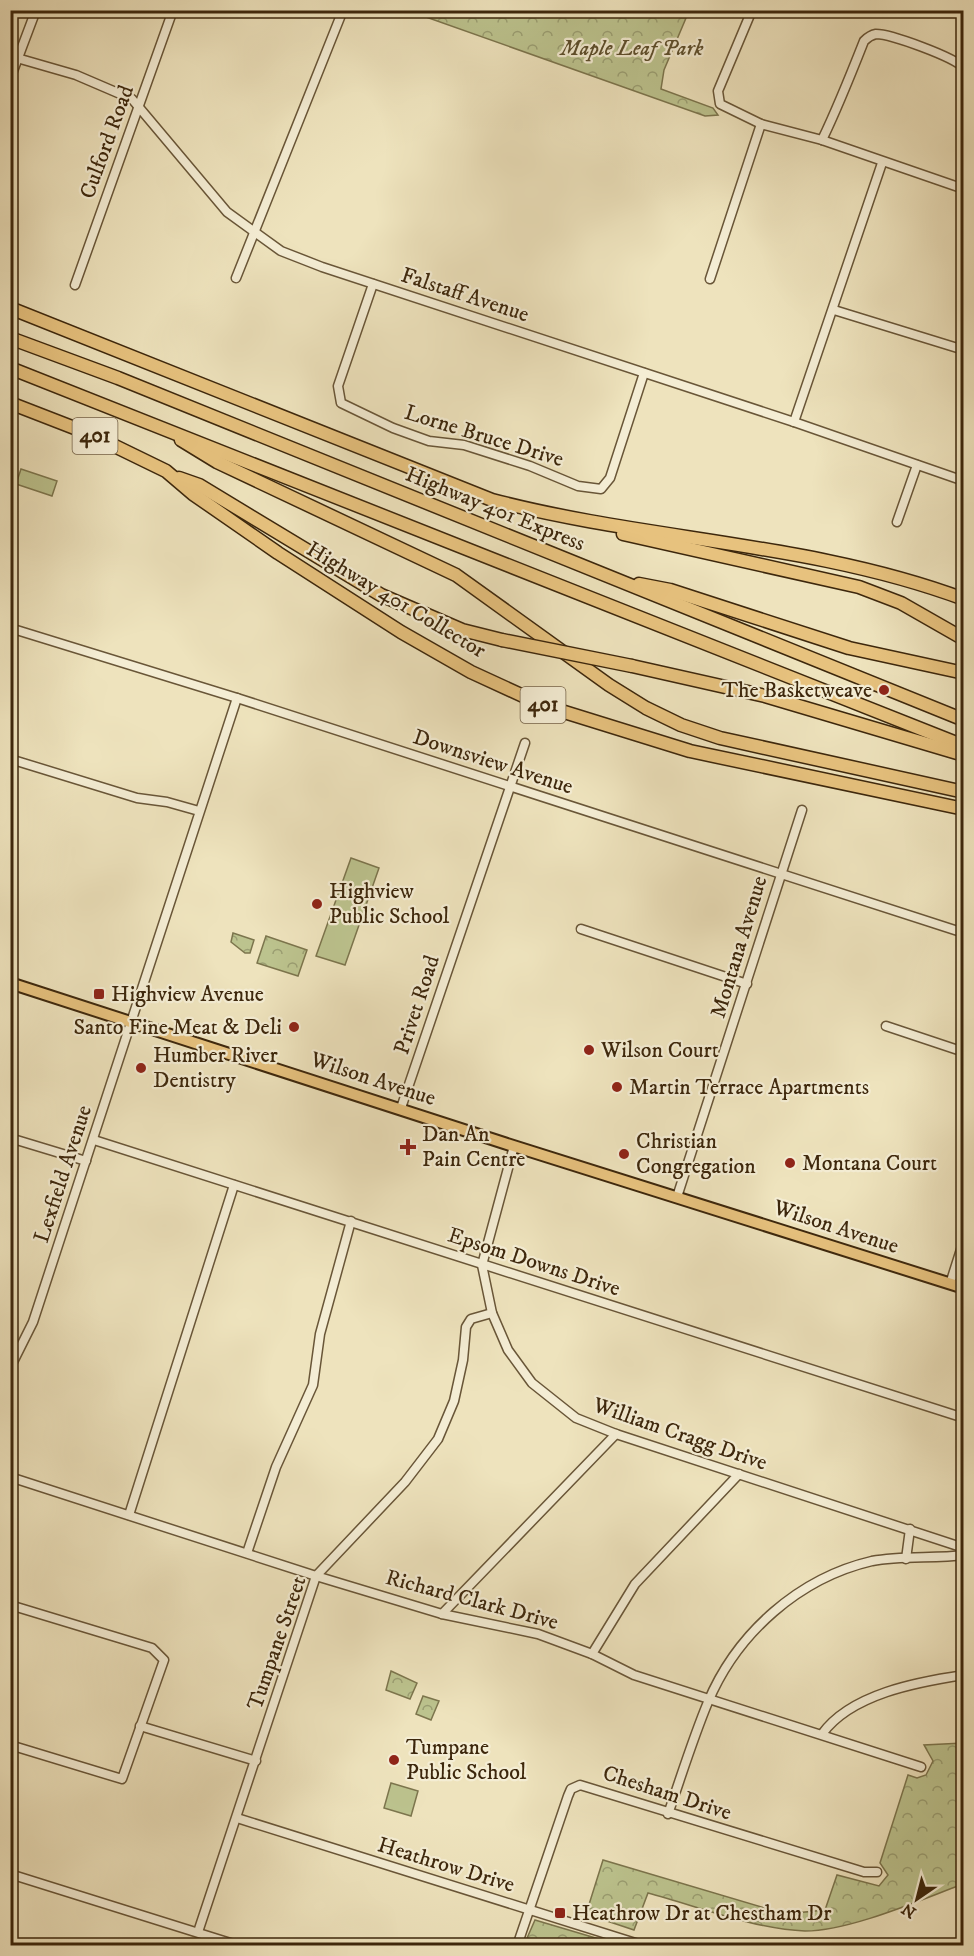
<svg xmlns="http://www.w3.org/2000/svg" width="974" height="1956" viewBox="0 0 974 1956" font-family="'IM FELL DW Pica',serif">
  <style>
    .grass { fill: #bcc38e; stroke: #7c754d; stroke-width: 1.5 }
    .forest { fill: url(#forest-crowns); stroke: #7c754d; stroke-width: 1.5 }
    .lines { fill: none; stroke-linecap: round; stroke-linejoin: round }
    .minor-casing { stroke: #695638; stroke-width: 11 }
    .major-casing { stroke: #3d270c; stroke-width: 14 }
    .highway-casing { stroke: #3d270c; stroke-width: 15 }
    .minor { stroke: #f4edd4; stroke-width: 8 }
    .major { stroke: #e7c27e; stroke-width: 10 }
    .highway { stroke: #e7c27e; stroke-width: 12 }
    .highway-bridge-casing { stroke: #3d270c; stroke-width: 15; stroke-linecap: butt }
    .highway-bridge { stroke: #e7c27e; stroke-width: 12 }
    .poi-dot { fill: #8f2418; stroke: #f4edd4; stroke-width: 2 }
    .labels { text-anchor: middle; dominant-baseline: central; stroke-width: 4.5; stroke-linejoin: round; paint-order: stroke }
    .shield { fill: #f4edd4; stroke: #746248; stroke-width: 1.5 }
    .shield-label { font-size: 21px; font-weight: bold; fill: #3d270c }
    .park-label { font-size: 22px; font-style: italic; fill: #5d4e2c; stroke: #f4edd4 }
    .street-label { font-size: 22px; fill: #3d270c; stroke: #f4edd4 }
    .poi-label { font-size: 22px; fill: #3d270c; stroke: #f4edd4; text-anchor: start }
  </style>
  <defs>
    <pattern id="forest-crowns" width="20" height="18" patternUnits="userSpaceOnUse" patternTransform="scale(1.5)"><rect width="20" height="18" fill="#bcc38e"/><path d="M2 6a3 3 0 1 1 6 0M12 15a3 3 0 1 1 6 0" fill="none" stroke="#9a9e72"/></pattern>
  </defs>
  <rect width="100%" height="100%" fill="#eee3bd"/>
  <filter id="stains"><feTurbulence type="fractalNoise" baseFrequency=".00333" numOctaves="4"/><feColorMatrix values="0 0 0 0 .2 0 0 0 0 .09 0 0 0 0 .02 0 0 0 .5 -.17"/></filter>
  <radialGradient id="worn" r=".72"><stop offset=".6" stop-color="#630" stop-opacity="0"/><stop offset="1" stop-color="#630" stop-opacity=".3"/></radialGradient>
  <g class="grass">
    <polygon points="21,469 57,481 52,496 16,484"/>
    <polygon points="351,858 379,868 345,965 316,956"/>
    <polygon points="391,1783 418,1791 411,1816 384,1808"/>
  </g>
  <g class="forest">
    <polygon points="409,11 689,11 664,70 661,89 713,108 718,115 705,116"/>
    <polygon points="233,933 254,940 250,953 245,953 231,942"/>
    <polygon points="266,936 307,950 298,976 257,963"/>
    <polygon points="391,1671 417,1683 410,1699 386,1690"/>
    <polygon points="423,1696 439,1701 431,1720 416,1714"/>
    <path d="M963,1743V1884C920,1900 850,1931 805,1931C754,1929 697,1906 648,1893L634,1930L586,1914L603,1860L785,1914L825,1910L837,1875L879,1886L888,1875L880,1863L908,1775L917,1778L926,1775L933,1761L924,1745Z"/>
    <polygon points="535,1920 599,1939 596,1945 524,1945"/>
  </g>
  <g class="lines">
    <g class="minor-casing">
      <g id="minor">
        <polyline points="752,10 718,91 720,104 761,124 822,140 964,189"/>
        <polyline points="10,56 76,75 132,99 227,212 281,251 322,267 794,422 964,481"/>
        <polyline points="10,79 36,10"/>
        <path d="M822,140C838,107 851,74 864,41C868,37 871,35 876,34C891,34 954,57 964,68"/>
        <polyline points="236,278 343,10"/>
        <polyline points="710,279 761,124"/>
        <polyline points="373,284 338,386 341,403 393,428 429,441 464,445 530,466 578,486 601,489 610,478 644,373"/>
        <polyline points="75,285 173,10"/>
        <polyline points="834,310 964,350"/>
        <polyline points="794,422 882,163"/>
        <polyline points="10,462 12,455"/>
        <polyline points="897,522 917,465"/>
        <polyline points="10,628 237,698 964,933"/>
        <polyline points="10,759 137,798 167,802 199,811"/>
        <polyline points="581,929 747,984"/>
        <polyline points="886,1026 964,1052"/>
        <polyline points="401,1108 525,743"/>
        <polyline points="10,1138 86,1161"/>
        <polyline points="94,1140 964,1418"/>
        <polyline points="514,1146 482,1265 492,1313 508,1350 532,1383 576,1418 616,1434 964,1548"/>
        <polyline points="677,1197 802,810"/>
        <polyline points="950,1284 964,1240"/>
        <polyline points="10,1368 33,1322 237,698"/>
        <polyline points="10,1477 316,1576 442,1614 538,1634 592,1654 634,1675 921,1767"/>
        <polyline points="129,1515 234,1185"/>
        <polyline points="247,1553 276,1467 313,1385 320,1334 351,1221"/>
        <polyline points="906,1559 910,1529"/>
        <polyline points="10,1605 152,1648 164,1660 122,1779 10,1745"/>
        <polyline points="442,1614 616,1434"/>
        <polyline points="592,1654 635,1584 739,1474"/>
        <polyline points="140,1726 256,1761"/>
        <path d="M822,1734C851,1694 917,1682 964,1675"/>
        <path d="M668,1814C681,1777 693,1738 708,1702C737,1633 799,1578 872,1561C902,1555 934,1559 964,1555"/>
        <polyline points="237,1818 645,1946"/>
        <polyline points="10,1874 240,1946"/>
        <polyline points="198,1932 316,1576 405,1482 438,1439 454,1401 463,1360 466,1327 471,1319 492,1313"/>
        <polyline points="517,1946 568,1796 571,1789 580,1785 864,1872 877,1872"/>
      </g>
    </g>
    <g class="major-casing">
      <polyline id="major" points="10,983 504,1143 964,1288"/>
    </g>
    <g class="highway-casing">
      <g id="highway">
        <path d="M10,308L492,500C648,541 811,542 964,599"/>
        <polyline points="10,338 118,378 964,720"/>
        <polyline points="10,368 964,746"/>
        <polyline points="10,403 90,434 166,471 193,494 278,553 401,632 471,672 545,706 690,751 964,809"/>
        <polyline points="181,440 217,462 456,575 609,685 646,708 681,725 720,738 964,792"/>
        <polyline points="179,478 199,485 381,595 462,630 502,640"/>
        <polyline points="623,534 859,587 901,603 964,639"/>
        <polyline points="639,584 670,590 849,648 964,673"/>
        <polyline points="632,666 765,696 964,755"/>
      </g>
    </g>
    <use href="#minor" class="minor"/>
    <use href="#major" class="major"/>
    <use href="#highway" class="highway"/>
    <g class="highway-bridge-casing">
      <polyline id="highway-bridge" points="502,640 632,666"/>
    </g>
    <use href="#highway-bridge" class="highway-bridge"/>
  </g>
  <g class="poi-dot">
    <circle cx="884" cy="690" r="6"/>
    <circle cx="317" cy="904" r="6"/>
    <rect x="93" y="988" width="12" height="12" rx="3"/>
    <circle cx="294" cy="1027" r="6"/>
    <circle cx="589" cy="1050" r="6"/>
    <circle cx="141" cy="1068" r="6"/>
    <circle cx="617" cy="1087" r="6"/>
    <path d="M405 1138h6v6h6v6h-6v6h-6v-6h-6v-6h6z"/>
    <circle cx="624" cy="1154" r="6"/>
    <circle cx="790" cy="1163" r="6"/>
    <circle cx="394" cy="1760" r="6"/>
    <rect x="554" y="1907" width="12" height="12" rx="3"/>
  </g>
  <g class="labels">
    <g class="shield">
      <rect x="72.5" y="418" width="45" height="36" rx="4.5"/>
      <rect x="520.5" y="687" width="45" height="36" rx="4.5"/>
    </g>
    <g class="shield-label">
      <text x="95" y="436">401</text>
      <text x="543" y="705">401</text>
    </g>
    <g class="park-label">
      <text x="632" y="48">Maple Leaf Park</text>
    </g>
    <g class="street-label">
      <text transform="translate(107 142) rotate(-70)">Culford Road</text>
      <text transform="translate(465 295) rotate(18)">Falstaff Avenue</text>
      <text transform="translate(484 436) rotate(17)">Lorne Bruce Drive</text>
      <text transform="translate(495 509) rotate(22)">Highway 401 Express</text>
      <text transform="translate(396 600) rotate(31)">Highway 401 Collector</text>
      <text transform="translate(493 762) rotate(18)">Downsview Avenue</text>
      <text transform="translate(739 947) rotate(-73)">Montana Avenue</text>
      <text transform="translate(417 1005) rotate(-72)">Privet Road</text>
      <text transform="translate(373 1079) rotate(18)">Wilson Avenue</text>
      <text transform="translate(63 1174) rotate(-72)">Lexfield Avenue</text>
      <text transform="translate(836 1227) rotate(18)">Wilson Avenue</text>
      <text transform="translate(534 1262) rotate(18)">Epsom Downs Drive</text>
      <text transform="translate(680 1434) rotate(19)">William Cragg Drive</text>
      <text transform="translate(472 1600) rotate(15)">Richard Clark Drive</text>
      <text transform="translate(277 1643) rotate(-71)">Tumpane Street</text>
      <text transform="translate(667 1793) rotate(18)">Chesham Drive</text>
      <text transform="translate(446 1865) rotate(17)">Heathrow Drive</text>
    </g>
    <g class="poi-label">
      <text x="872" y="690" text-anchor="end">The Basketweave</text>
      <text x="329" y="891">Highview<tspan x="329" dy="25">Public School</tspan></text>
      <text x="111" y="994">Highview Avenue</text>
      <text x="282" y="1027" text-anchor="end">Santo Fine Meat &amp; Deli</text>
      <text x="601" y="1050">Wilson Court</text>
      <text x="153" y="1055">Humber River<tspan x="153" dy="25">Dentistry</tspan></text>
      <text x="629" y="1087">Martin Terrace Apartments</text>
      <text x="422" y="1134">Dan An<tspan x="422" dy="25">Pain Centre</tspan></text>
      <text x="636" y="1141">Christian<tspan x="636" dy="25">Congregation</tspan></text>
      <text x="802" y="1163">Montana Court</text>
      <text x="406" y="1747">Tumpane<tspan x="406" dy="25">Public School</tspan></text>
      <text x="572" y="1913">Heathrow Dr at Chestham Dr</text>
    </g>
  </g>
  <rect width="974" height="1956" fill="none" stroke="#eee3bd" stroke-width="36"/>
  <rect x="12" y="12" width="950" height="1932" fill="none" stroke="#3d270c" stroke-width="3"/>
  <rect x="18" y="18" width="938" height="1920" fill="none" stroke="#3d270c" stroke-width="1.5"/>
  <g transform="translate(917 1899) rotate(215)" stroke="#f4edd4" stroke-width="4.5" paint-order="stroke">
  <path d="M0-4.5L10 22L0 15L-10 22Z" fill="#3d270c"/>
  <text y="-9" font-size="16" font-weight="bold" text-anchor="middle" fill="#3d270c">N</text>
  </g>
  <rect width="100%" height="100%" filter="url(#stains)"/>
  <rect width="100%" height="100%" fill="url(#worn)"/>
</svg>
